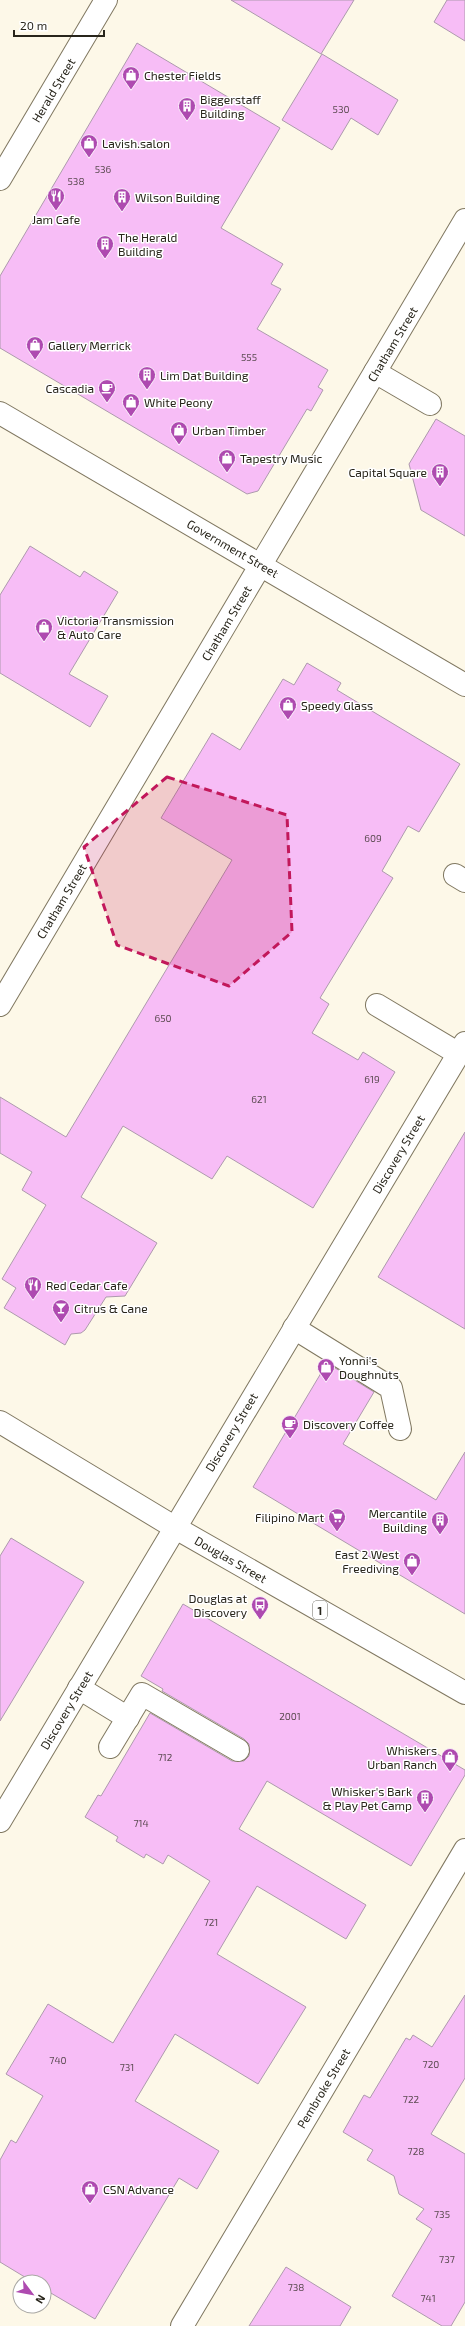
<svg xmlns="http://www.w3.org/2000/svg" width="465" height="2326" viewBox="0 0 465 2326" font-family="'Exo 2',sans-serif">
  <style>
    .building { fill: #f7bdf6; stroke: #ad9aad }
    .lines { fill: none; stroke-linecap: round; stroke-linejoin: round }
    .minor-casing { stroke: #807861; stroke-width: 24 }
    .major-casing { stroke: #807861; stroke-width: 24 }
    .minor { stroke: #fff; stroke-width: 22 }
    .major { stroke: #fff; stroke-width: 22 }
    .marked { fill: #c2185b; fill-opacity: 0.2; stroke: #c2185b; stroke-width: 3; stroke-dasharray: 8 5; stroke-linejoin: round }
    .labels { text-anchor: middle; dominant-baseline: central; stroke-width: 3; stroke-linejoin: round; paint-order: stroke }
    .number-label { font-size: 10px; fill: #5c4b52 }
    .shield { fill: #fff; stroke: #68665f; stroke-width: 1 }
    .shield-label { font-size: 11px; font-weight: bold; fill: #28251b }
    .poi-label { font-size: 12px; fill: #28251b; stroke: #fff; text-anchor: start }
    .street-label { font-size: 12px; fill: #28251b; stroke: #fff }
  </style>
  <rect width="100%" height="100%" fill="#fdf8e8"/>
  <g class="building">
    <polygon points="231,0 354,0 321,54"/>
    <polygon points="447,0 465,0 465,41 434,22"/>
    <polygon points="137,43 280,128 221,228 283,264 271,284 281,289 257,329 328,370 318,387 323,390 311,411 307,409 258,491 247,494 0,348 0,276"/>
    <polygon points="322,54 398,100 378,135 351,118 332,150 282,120"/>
    <polygon points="436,419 465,436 465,536 421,510 409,464"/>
    <polygon points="30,546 80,577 84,571 118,592 69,674 108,696 90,727 0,673 0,595"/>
    <polygon points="307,663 341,683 337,690 460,764 419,832 408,826 382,871 393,878 320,998 329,1004 312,1033 358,1060 363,1052 395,1072 313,1208 227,1156 212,1179 123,1126 81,1197 157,1243 125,1296 106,1297 85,1330 81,1333 71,1334 65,1345 4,1308 16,1288 2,1279 46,1205 22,1190 32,1172 0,1153 0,1097 66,1137 232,860 161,818 212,733 240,750 283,679 294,685"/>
    <polygon points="465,1132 465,1329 378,1277"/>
    <polygon points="327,1363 374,1392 343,1444 436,1500 465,1452 465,1614 253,1487"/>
    <polygon points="11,1538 84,1582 0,1721 0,1556"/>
    <polygon points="183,1604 465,1770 465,1775 411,1866 267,1781 239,1829 366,1905 346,1939 257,1886 217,1954 306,2007 258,2084 175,2034 135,2101 219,2151 197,2189 179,2178 95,2319 44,2289 44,2282 33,2282 0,2262 0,2160 11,2140 16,2143 43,2096 6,2074 48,2004 113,2043 210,1881 168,1855 163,1864 146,1854 144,1858 116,1841 118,1837 85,1817 98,1795 101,1796 150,1713 232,1761 244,1761 249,1756 249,1744 244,1739 162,1691 163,1689 141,1676"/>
    <polygon points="465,1995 465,2078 431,2134 465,2154 465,2302 451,2326 442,2326 392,2296 432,2229 416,2219 424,2209 399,2194 394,2176 367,2160 373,2150 343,2132 364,2095 370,2098 406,2038 410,2040 413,2035 432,2047"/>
    <polygon points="286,2267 351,2307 340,2326 249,2326"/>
  </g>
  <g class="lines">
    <g class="minor-casing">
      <g id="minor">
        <polyline points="0,179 106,0"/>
        <polyline points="375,372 430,404"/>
        <polyline points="455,875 465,881"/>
        <polyline points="0,1005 465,220"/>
        <polyline points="377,1005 459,1054"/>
        <polyline points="294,1328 391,1388 400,1429"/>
        <polyline points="79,1688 128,1718"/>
        <polyline points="110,1747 142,1694 238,1750"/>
        <polyline points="0,1821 465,1043"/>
        <polyline points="182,2326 465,1850"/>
      </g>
    </g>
    <g class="major-casing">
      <g id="major">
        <polyline points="0,413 465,685"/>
        <polyline points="0,1422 174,1527 465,1693"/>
      </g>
    </g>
    <use href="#minor" class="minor"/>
    <use href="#major" class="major"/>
  </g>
  <path class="marked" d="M167,777L287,815L292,932L229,986L117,945L84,847Z"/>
  <defs>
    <g id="shop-pin" transform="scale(0.9)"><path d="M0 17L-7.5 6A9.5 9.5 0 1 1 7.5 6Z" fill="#ae4ab0" stroke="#fff"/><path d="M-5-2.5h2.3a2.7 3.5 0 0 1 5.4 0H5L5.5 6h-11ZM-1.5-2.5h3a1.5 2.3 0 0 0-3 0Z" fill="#fff"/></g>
    <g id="building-pin" transform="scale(0.9)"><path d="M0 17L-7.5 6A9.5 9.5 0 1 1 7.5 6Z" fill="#ae4ab0" stroke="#fff"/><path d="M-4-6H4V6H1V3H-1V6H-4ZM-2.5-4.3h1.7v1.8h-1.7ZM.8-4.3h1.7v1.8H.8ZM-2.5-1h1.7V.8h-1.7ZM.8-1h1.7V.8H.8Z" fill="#fff"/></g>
    <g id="restaurant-pin" transform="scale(0.9)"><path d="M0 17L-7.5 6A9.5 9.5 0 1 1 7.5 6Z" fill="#ae4ab0" stroke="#fff"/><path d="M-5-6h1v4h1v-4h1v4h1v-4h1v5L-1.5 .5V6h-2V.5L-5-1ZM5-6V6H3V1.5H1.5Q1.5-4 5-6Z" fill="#fff"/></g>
    <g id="cafe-pin" transform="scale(0.9)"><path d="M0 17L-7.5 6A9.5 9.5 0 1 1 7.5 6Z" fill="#ae4ab0" stroke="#fff"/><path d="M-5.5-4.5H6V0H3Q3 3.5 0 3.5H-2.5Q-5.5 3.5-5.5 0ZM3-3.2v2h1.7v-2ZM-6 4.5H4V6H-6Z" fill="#fff"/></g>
    <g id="bar-pin" transform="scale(0.9)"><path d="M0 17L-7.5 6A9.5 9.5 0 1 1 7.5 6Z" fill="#ae4ab0" stroke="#fff"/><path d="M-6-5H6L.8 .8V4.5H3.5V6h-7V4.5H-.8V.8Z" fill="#fff"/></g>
    <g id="supermarket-pin" transform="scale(0.9)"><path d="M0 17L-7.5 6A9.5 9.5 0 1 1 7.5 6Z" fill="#ae4ab0" stroke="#fff"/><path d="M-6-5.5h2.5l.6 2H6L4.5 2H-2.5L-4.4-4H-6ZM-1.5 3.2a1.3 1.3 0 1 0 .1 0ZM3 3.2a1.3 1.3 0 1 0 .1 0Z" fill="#fff"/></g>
    <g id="bus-pin" transform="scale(0.9)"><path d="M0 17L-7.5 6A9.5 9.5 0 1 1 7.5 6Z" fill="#ae4ab0" stroke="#fff"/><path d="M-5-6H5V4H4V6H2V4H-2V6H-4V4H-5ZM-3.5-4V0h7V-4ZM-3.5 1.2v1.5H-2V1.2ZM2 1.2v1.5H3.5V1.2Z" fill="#fff"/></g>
  </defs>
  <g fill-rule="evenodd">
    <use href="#shop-pin" x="131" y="75"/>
    <use href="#building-pin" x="187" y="106"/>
    <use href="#shop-pin" x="89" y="143"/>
    <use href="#restaurant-pin" x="56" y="196"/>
    <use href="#building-pin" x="122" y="197"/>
    <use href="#building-pin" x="105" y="244"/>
    <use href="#shop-pin" x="35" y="345"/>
    <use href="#building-pin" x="147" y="375"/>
    <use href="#cafe-pin" x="107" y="388"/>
    <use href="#shop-pin" x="131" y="402"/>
    <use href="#shop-pin" x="179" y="430"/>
    <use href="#shop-pin" x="227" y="458"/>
    <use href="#building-pin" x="440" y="472"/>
    <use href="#shop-pin" x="44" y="627"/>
    <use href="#shop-pin" x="288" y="705"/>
    <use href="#restaurant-pin" x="33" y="1285"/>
    <use href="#bar-pin" x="61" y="1308"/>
    <use href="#shop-pin" x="326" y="1367"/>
    <use href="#cafe-pin" x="290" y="1424"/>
    <use href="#supermarket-pin" x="337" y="1517"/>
    <use href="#building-pin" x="440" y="1520"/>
    <use href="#shop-pin" x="412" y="1561"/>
    <use href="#bus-pin" x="260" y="1605"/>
    <use href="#shop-pin" x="450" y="1757"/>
    <use href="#building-pin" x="425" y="1798"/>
    <use href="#shop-pin" x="90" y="2189"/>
  </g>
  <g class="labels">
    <g class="number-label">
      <text x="341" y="109">530</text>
      <text x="103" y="169">536</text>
      <text x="76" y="181">538</text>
      <text x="249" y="357">555</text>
      <text x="373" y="838">609</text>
      <text x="163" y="1018">650</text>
      <text x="372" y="1079">619</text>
      <text x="259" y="1099">621</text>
      <text x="290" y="1716">2001</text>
      <text x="165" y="1757">712</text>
      <text x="141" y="1823">714</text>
      <text x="211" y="1922">721</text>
      <text x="58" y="2060">740</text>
      <text x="431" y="2064">720</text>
      <text x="127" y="2067">731</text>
      <text x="411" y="2099">722</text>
      <text x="416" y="2151">728</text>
      <text x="442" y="2214">735</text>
      <text x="447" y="2259">737</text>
      <text x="296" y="2287">738</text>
      <text x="428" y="2298">741</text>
    </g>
    <rect class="shield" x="313" y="1601" width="14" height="18" rx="3"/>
    <g class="shield-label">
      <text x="320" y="1610">1</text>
    </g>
    <g class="poi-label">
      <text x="144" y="75">Chester Fields</text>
      <text x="200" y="99">Biggerstaff<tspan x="200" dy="14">Building</tspan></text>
      <text x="102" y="143">Lavish.salon</text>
      <text x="135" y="197">Wilson Building</text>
      <text x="56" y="219" text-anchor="middle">Jam Cafe</text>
      <text x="118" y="237">The Herald<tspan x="118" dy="14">Building</tspan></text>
      <text x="48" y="345">Gallery Merrick</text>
      <text x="160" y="375">Lim Dat Building</text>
      <text x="94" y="388" text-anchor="end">Cascadia</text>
      <text x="144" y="402">White Peony</text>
      <text x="192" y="430">Urban Timber</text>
      <text x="240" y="458">Tapestry Music</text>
      <text x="427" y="472" text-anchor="end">Capital Square</text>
      <text x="57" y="620">Victoria Transmission<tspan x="57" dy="14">&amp; Auto Care</tspan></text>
      <text x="301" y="705">Speedy Glass</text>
      <text x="46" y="1285">Red Cedar Cafe</text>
      <text x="74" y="1308">Citrus &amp; Cane</text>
      <text x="339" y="1360">Yonni's<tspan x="339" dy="14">Doughnuts</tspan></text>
      <text x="303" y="1424">Discovery Coffee</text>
      <text x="427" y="1513" text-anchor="end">Mercantile<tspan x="427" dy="14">Building</tspan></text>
      <text x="324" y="1517" text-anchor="end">Filipino Mart</text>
      <text x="399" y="1554" text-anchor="end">East 2 West<tspan x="399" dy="14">Freediving</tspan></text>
      <text x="247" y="1598" text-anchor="end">Douglas at<tspan x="247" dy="14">Discovery</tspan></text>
      <text x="437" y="1750" text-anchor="end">Whiskers<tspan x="437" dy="14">Urban Ranch</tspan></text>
      <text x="412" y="1791" text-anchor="end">Whisker's Bark<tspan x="412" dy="14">&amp; Play Pet Camp</tspan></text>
      <text x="103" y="2189">CSN Advance</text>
    </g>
    <g class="street-label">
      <text transform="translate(53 90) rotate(-59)">Herald Street</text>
      <text transform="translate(392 344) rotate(-59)">Chatham Street</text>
      <text transform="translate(233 548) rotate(30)">Government Street</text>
      <text transform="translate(226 623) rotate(-59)">Chatham Street</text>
      <text transform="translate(61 901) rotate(-59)">Chatham Street</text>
      <text transform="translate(398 1154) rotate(-59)">Discovery Street</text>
      <text transform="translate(231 1432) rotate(-59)">Discovery Street</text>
      <text transform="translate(231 1559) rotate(30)">Douglas Street</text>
      <text transform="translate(66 1710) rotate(-59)">Discovery Street</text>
      <text transform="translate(323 2088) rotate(-59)">Pembroke Street</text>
    </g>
  </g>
  <g transform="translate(32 2294) rotate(122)"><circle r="19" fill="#ffffff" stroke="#a9a8a4"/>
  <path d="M0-3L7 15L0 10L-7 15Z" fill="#ae4ab0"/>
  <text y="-6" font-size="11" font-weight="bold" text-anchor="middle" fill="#28251b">N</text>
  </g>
  <path d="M14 30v6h90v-6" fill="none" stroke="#28251b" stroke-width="2"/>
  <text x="20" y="30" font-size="12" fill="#28251b" stroke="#ffffff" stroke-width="3" paint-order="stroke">20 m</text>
</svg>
